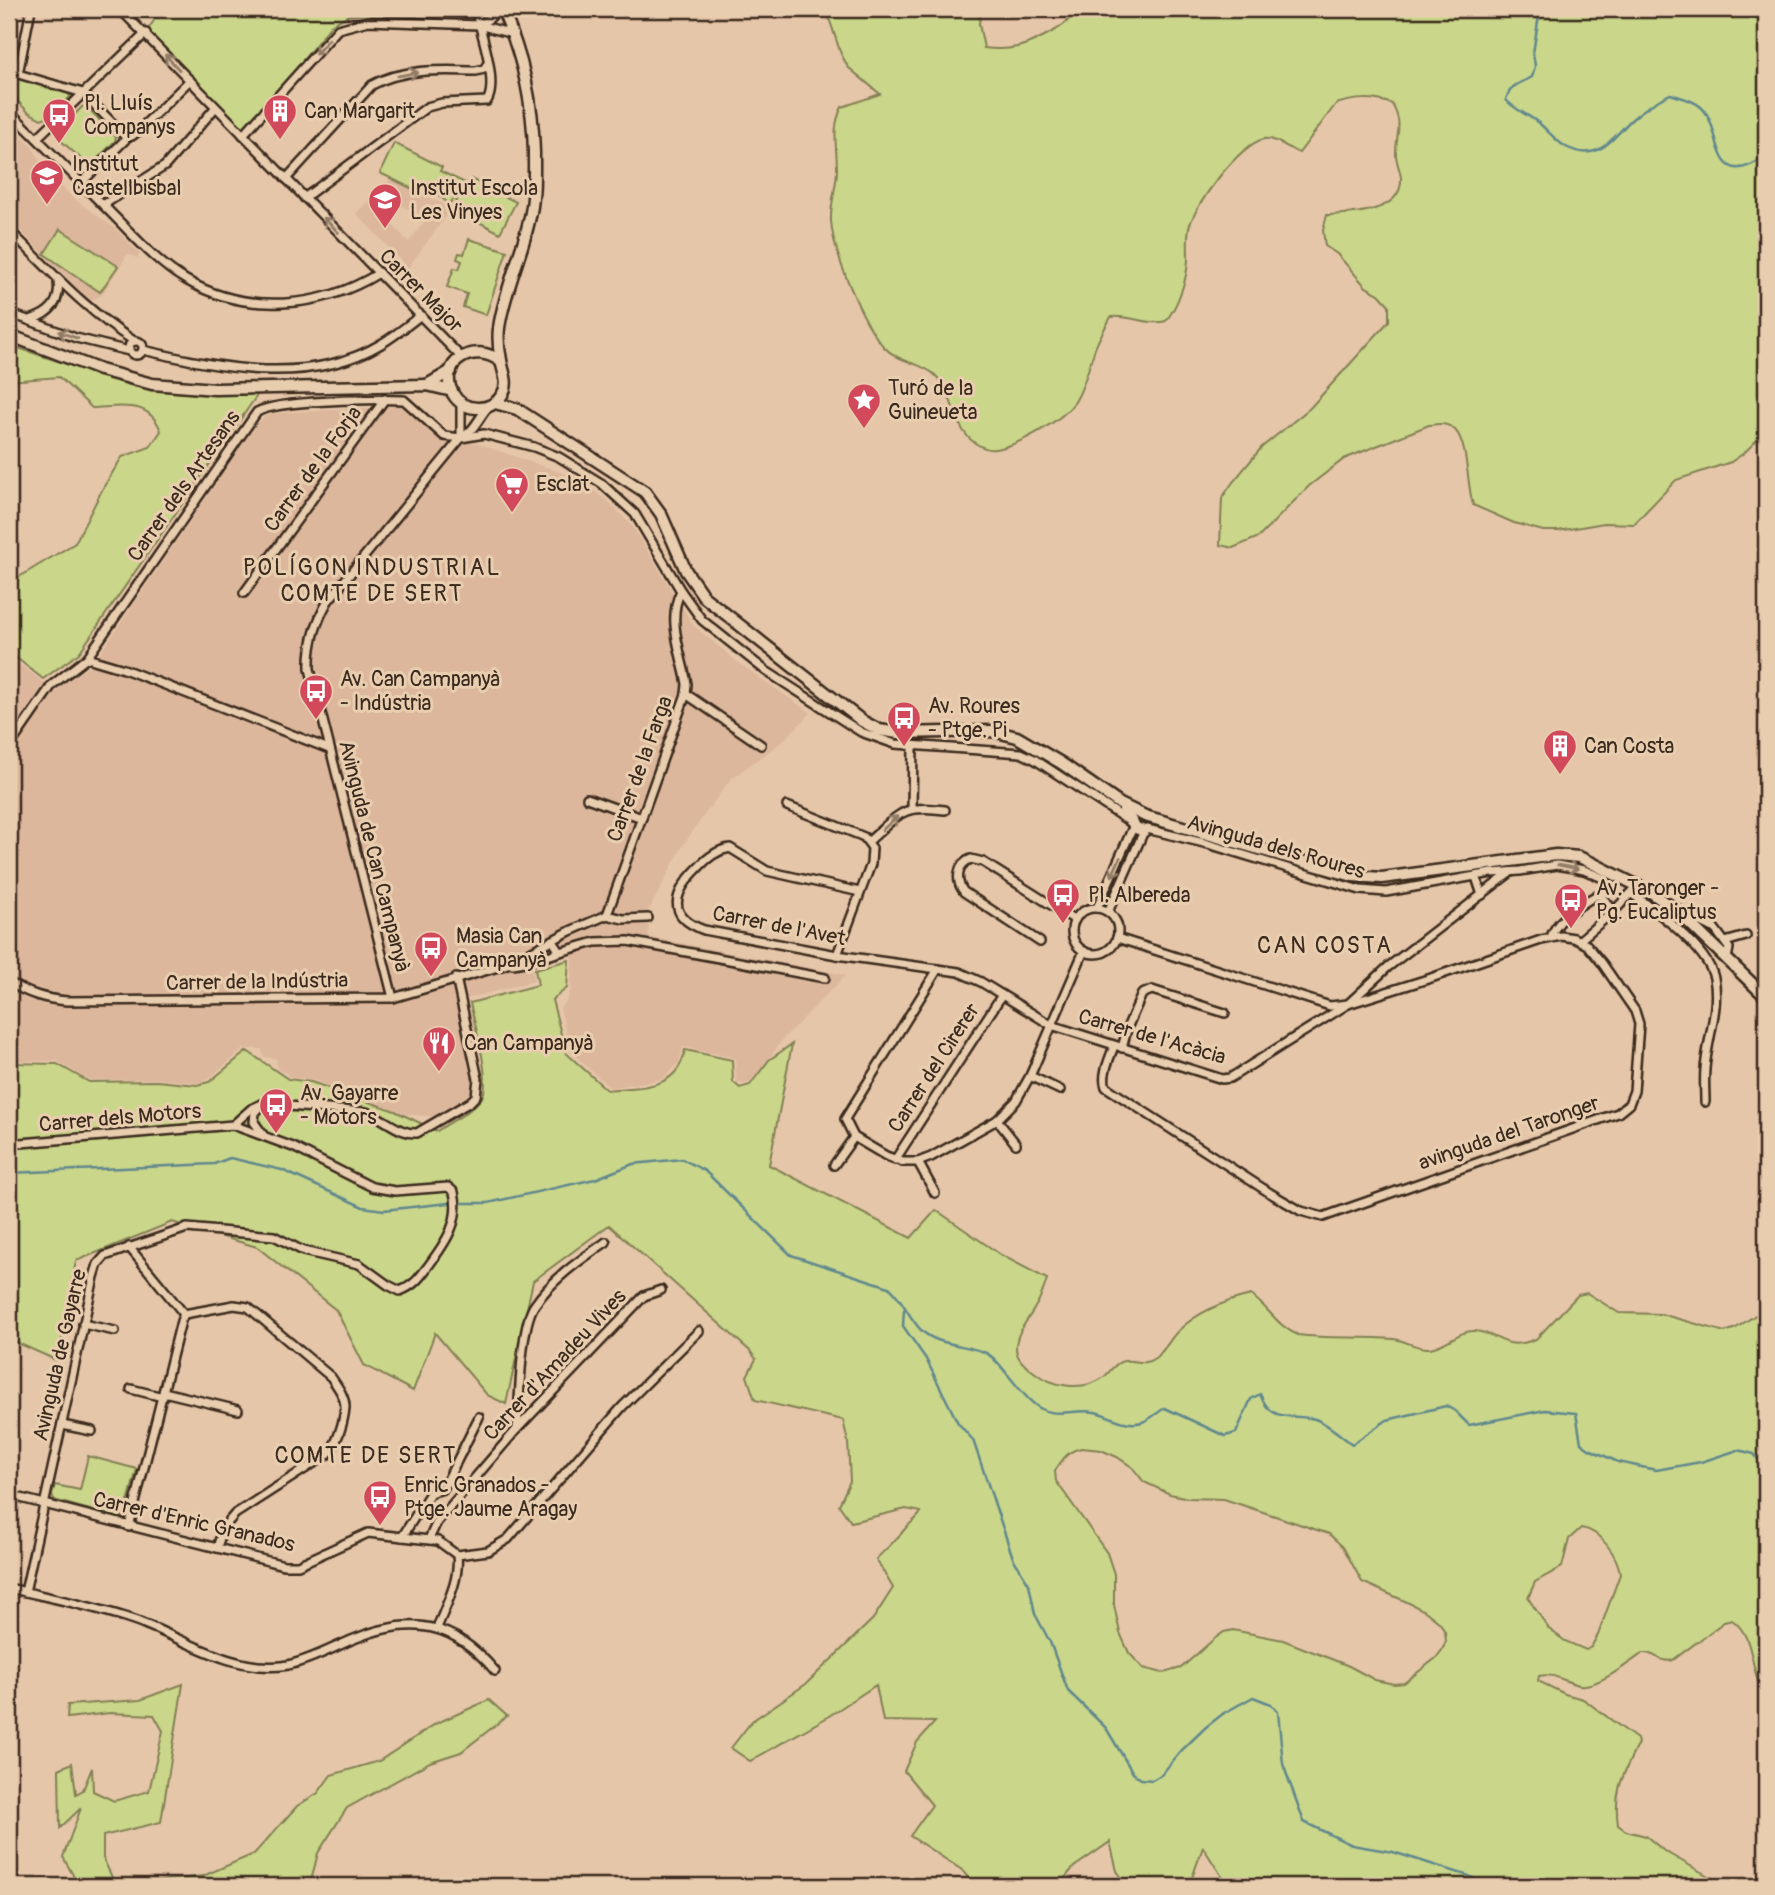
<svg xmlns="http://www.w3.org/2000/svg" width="1775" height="1895" viewBox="0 0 1775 1895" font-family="Pangolin,sans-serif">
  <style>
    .built { fill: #dcb79c; fill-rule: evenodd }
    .green { fill: #cad689; stroke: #828054; stroke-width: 2; fill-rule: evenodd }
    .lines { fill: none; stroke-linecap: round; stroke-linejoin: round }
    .stream { stroke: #61888e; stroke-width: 2.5 }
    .street-casing { stroke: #3b2a1e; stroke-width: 12 }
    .secondary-casing { stroke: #3b2a1e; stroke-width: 15 }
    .street { stroke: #e8cdaf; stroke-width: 7 }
    .secondary { stroke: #e8cdaf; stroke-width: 10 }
    .oneway { stroke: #927c66 }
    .labels { text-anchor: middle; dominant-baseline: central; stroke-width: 6; stroke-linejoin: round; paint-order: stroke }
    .poi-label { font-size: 21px; fill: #3b2a1e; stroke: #e8cdaf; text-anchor: start }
    .street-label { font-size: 21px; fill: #3b2a1e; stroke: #e8cdaf }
    .neighbourhood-label { font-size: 23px; letter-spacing: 2px; fill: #3b2a1e; stroke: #e8cdaf }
  </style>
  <rect width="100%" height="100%" fill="#e6c6a9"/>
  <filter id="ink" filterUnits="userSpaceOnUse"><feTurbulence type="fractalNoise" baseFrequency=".0143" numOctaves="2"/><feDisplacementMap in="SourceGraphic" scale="14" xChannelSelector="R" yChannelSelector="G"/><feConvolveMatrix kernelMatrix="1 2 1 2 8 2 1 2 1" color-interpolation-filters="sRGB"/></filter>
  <g filter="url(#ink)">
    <g class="built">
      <polygon points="9,124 32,147 48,173 71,196 116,229 140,254 137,258 128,254 102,295 90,301 9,219"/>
      <path d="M391,179L452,208L408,268L356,213ZM387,199L427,218L409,242L377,208Z"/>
      <polygon points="401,406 438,439 476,443 577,478 610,503 633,527 693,625 740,664 811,713 783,741 731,779 709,808 682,847 648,912 649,937 846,975 784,1038 752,1081 744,1084 737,1083 735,1058 683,1047 679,1063 663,1079 610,1088 571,1052 560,1008 567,1001 571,988 572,955 533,967 534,981 459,1001 475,1083 472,1095 435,1117 405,1114 309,1079 288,1077 287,1073 278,1070 276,1059 264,1057 261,1049 244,1049 207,1080 199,1083 158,1079 89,1080 56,1061 9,1061 9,656 43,682 73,676 87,668 101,652 256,424 264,417 276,413"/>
    </g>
    <g class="green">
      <polygon points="161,9 418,9 417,16 349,15 332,24 243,135 146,33"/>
      <path d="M826,9H981L979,24L984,48C1011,51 1024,47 1048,34C1060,28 1069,23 1075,9H1766V431L1744,453L1731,462L1676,480L1634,524L1604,523L1558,531H1543L1514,523L1473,505C1467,486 1468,443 1455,430C1447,422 1438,424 1429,425L1344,459L1309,486L1259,537L1233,548L1220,545L1222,498L1233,482L1262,447L1310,408L1389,321V305L1379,294L1366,287L1337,254L1325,246L1323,230L1327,215C1351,214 1403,213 1401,178C1400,168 1395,161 1396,151C1397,130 1403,124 1392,104C1373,97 1356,98 1336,104L1299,153C1289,149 1275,137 1264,139C1239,145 1195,204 1189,228C1187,239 1188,250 1188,260C1187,280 1178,305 1166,321C1148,326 1130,315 1111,317C1106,326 1100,336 1096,346C1089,364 1086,383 1076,400C1064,420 1018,446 995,449C988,450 981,447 975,443C952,427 955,394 935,375C921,362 899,363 884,347C863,324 833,253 831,221C830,204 837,186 837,169C837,145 831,129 842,107L880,94L848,67L841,54Z"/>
      <polygon points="13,76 68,91 70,97 53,115 41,119 28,112 9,92"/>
      <polygon points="86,106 116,137 115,141 94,162 88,165 59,139 57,133 82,107"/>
      <polygon points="394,143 442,167 440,171 467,184 471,179 516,202 500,233 452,208 463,189 449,204 432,189 427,196 380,173"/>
      <polygon points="60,229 118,266 100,292 44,254"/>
      <polygon points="469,239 507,251 486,315 463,307 467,294 447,287 454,268 459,269 462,261 457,259 459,253 464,254"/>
      <path d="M9,345L136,387L258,394L79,653L43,679L9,652V583L75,543L103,488L122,457L150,447L161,431C149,399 121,407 92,408L59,377L9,381Z"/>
      <path d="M569,960L567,988L552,1000L566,1053L607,1090C641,1086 678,1091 685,1050L732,1060L733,1082L740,1088L750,1085L769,1060L792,1044L769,1165L911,1238L936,1210L1001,1255L1047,1279C1044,1289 1040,1300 1034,1309C1028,1320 1016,1333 1016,1347C1016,1359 1025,1365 1034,1372C1053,1387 1083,1392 1104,1377C1110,1372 1115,1362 1124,1361C1136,1359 1142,1367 1155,1358C1165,1351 1170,1338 1179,1330C1199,1311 1225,1301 1251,1295C1268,1307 1278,1327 1298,1335C1329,1339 1362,1336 1394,1339C1407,1341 1416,1349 1430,1348C1446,1346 1459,1330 1475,1331C1501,1334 1504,1352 1536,1339L1578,1295L1587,1293L1619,1313L1661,1314L1725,1332L1736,1328L1757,1314L1761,1305L1759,1287L1766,1265V1695C1748,1674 1757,1637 1732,1620L1724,1622L1673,1660C1661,1664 1655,1652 1643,1653C1629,1663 1597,1688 1580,1685C1565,1683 1555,1672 1539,1676L1538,1681L1565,1694L1583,1699L1637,1739L1638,1743C1624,1774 1613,1789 1618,1825L1626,1831L1646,1836L1664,1851L1726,1886H1228L1203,1847L1189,1886H1128L1117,1871L1110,1842L1074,1867L1058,1886H975L962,1870L910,1836L932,1805L904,1771L917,1742L935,1722L883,1721L876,1685L826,1718L750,1761L731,1748L752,1721L806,1684L873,1619L893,1588L876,1559C886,1549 896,1540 905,1529C910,1522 917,1520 921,1512L906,1509L851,1522L839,1505L850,1481L848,1442L843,1420L755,1400L747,1376L756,1359L750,1351L609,1225L533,1281L506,1404L487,1395L435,1333L413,1391L364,1365L336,1310L257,1247L172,1222L76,1261L58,1361L9,1339V1063L57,1064L89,1082L157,1081L197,1085L209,1082L247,1051L288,1079L311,1082L395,1111L437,1131C451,1121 470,1113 481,1099C493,1085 474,1022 470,1003L538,985L535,969ZM1082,1448L1101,1450L1117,1457L1132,1467L1144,1482L1170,1494L1188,1498L1224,1499L1329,1534L1343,1547L1362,1582L1407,1602L1425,1611L1440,1623L1445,1632L1446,1641L1442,1650L1436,1658L1404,1683L1394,1684L1375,1680L1349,1666L1283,1640L1233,1630L1224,1632L1214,1639L1181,1668L1163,1673L1143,1668L1129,1653L1120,1633L1114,1605V1574L1107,1553L1056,1481L1055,1471C1062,1460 1068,1450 1082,1448ZM1581,1528C1600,1530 1618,1556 1620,1574L1598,1635L1591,1647L1586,1650L1565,1641L1549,1629L1528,1598L1535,1582L1562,1567L1569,1539Z"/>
      <polygon points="88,1456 137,1469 124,1516 119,1518 54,1500 52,1495 55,1485 80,1490"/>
      <polygon points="183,1684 161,1822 103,1836 103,1858 116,1886 203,1876 254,1854 297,1806 318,1793 331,1775 379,1761 437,1723 489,1700 507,1716 461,1752 430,1762 347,1808 318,1853 310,1885 307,1886 79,1886 63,1857 81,1808 60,1828 59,1769 72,1763 76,1794 83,1790 92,1768 93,1791 114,1801 149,1791 163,1731 154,1715 110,1713 67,1718 68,1705 140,1700"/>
    </g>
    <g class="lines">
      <g class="stream">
        <path d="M1540,9L1533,53L1535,66L1532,77C1520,84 1510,84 1506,100C1516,111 1530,115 1541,125C1549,132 1557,142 1566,147C1598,163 1610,141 1630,121C1642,110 1656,101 1670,94C1680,97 1694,100 1701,107C1724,127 1709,196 1766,156"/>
        <path d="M9,1173L214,1164L230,1158L282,1170L363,1207L384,1210L449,1203H488L595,1179L633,1164L682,1159L705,1171L791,1255L889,1287C903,1299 908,1317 921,1330C937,1346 966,1344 986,1353C1000,1359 1020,1396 1038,1407C1056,1419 1075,1408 1095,1412C1110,1415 1125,1427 1142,1422C1149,1420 1158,1412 1165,1408L1225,1436L1236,1433L1251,1399L1260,1394C1271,1424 1292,1413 1315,1419C1327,1423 1341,1436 1352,1444L1387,1420L1446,1406L1455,1411L1469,1425L1545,1410L1576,1413L1581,1443L1589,1449L1618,1462L1656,1470L1701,1462L1738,1450L1754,1454L1760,1462L1762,1472L1766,1478"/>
        <polyline points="904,1310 903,1326 926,1359 958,1423 973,1440 1013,1558 1029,1584 1035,1614 1050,1642 1068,1691 1106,1728 1133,1773 1141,1779 1152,1780 1161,1775 1182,1750 1206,1727 1224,1713 1253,1697 1271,1704 1278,1712 1283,1764 1304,1822 1352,1845 1393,1852 1469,1876 1489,1886"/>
      </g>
      <g class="street-casing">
        <g id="street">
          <polyline points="31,9 18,74 83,93 125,136 125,140 81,183"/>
          <polyline points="120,9 461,357"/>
          <polyline points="479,25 490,18 498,9"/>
          <path d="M9,111C43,144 77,179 111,213C134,236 157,263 186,280C246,315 321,309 379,273"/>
          <polyline points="243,135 338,29 368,21 479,25 513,34"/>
          <polyline points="125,136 132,136 137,132 190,80"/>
          <polyline points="37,138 146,33"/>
          <path d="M286,179L372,85C402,68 443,70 476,71L484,69L488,63"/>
          <path d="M304,198L427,107L442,103L487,101C499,83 480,29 475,9"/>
          <polyline points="103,205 165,166 215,108"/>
          <path d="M9,230C49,269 86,311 134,341"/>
          <polyline points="9,313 76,338 129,351"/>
          <path d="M30,320C50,314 61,303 58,281"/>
          <circle cx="136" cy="348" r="7"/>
          <path d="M143,350C220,368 309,387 381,344C395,336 408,325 421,315"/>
          <polyline points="461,403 461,438"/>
          <polyline points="244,593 385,399"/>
          <polyline points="87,658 124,669 329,749"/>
          <polyline points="686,694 761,745"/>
          <path d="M9,747L52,685L87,658L257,412C278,400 376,399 404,400L444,436L461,438L484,434L534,447L559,457L601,483L635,514L681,591L702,620L766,671L861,732L895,744L1021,753L1034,759L1127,820L1134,825L1097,908"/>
          <polyline points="587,798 642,818"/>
          <polyline points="787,806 864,837 872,848 871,864 837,955"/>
          <polyline points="912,808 913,746"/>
          <polyline points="1147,829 1208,844 1360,890 1386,892 1492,873 1520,871 1557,865 1584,870 1605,879 1607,886 1601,896"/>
          <path d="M869,841C900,814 901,804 945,810"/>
          <polyline points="1476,877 1482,895"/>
          <path d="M860,892L767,871L730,848C718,850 706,859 698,868C674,892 665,916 704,930L837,955L959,972L981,982L1051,1025L1222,1079L1230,1078L1348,1004L1388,967L1511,872"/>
          <path d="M1632,894C1657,911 1707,948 1714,978C1720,1008 1707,1040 1705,1069C1704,1080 1705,1091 1705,1102"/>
          <polyline points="1601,896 1614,911"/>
          <circle cx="1095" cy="931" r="23"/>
          <polyline points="1680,911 1715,929 1729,948 1727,959"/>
          <polyline points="1108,912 1144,831"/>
          <path d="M607,915L686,694L687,684C682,655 666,619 681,591"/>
          <polyline points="607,915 623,919 648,918"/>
          <path d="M1551,937C1556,920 1581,904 1597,895L1601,896"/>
          <polyline points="1580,940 1614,911 1633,891"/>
          <polyline points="553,941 560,952 595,942 628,941 825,978"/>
          <path d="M1040,942L964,892C955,881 957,864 971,859L983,862L1075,920"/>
          <polyline points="1725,942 1746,936"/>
          <polyline points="513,964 535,960 560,952"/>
          <polyline points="938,969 845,1119 854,1137 886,1156 903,1162 918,1162 931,1157 997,1120 1016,1101 1030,1076 1084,951"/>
          <path d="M9,982C28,994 45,999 67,1001L393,998L505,965L570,931L607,915"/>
          <path d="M393,998L310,669C309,644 316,622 328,601L461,438C475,430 478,419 488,407"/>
          <path d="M1114,1046C1110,1058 1101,1075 1106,1087L1270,1193L1301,1211L1323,1217L1618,1113L1629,1104L1634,1091L1639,1024L1635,1011L1602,963L1587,945L1574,938L1561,936L1541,940L1431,978L1348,1004L1330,1006L1117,938"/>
          <polyline points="1122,1048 1128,1026 1142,994 1152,990 1225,1013"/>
          <polyline points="1030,1076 1060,1090"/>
          <polyline points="262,1105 255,1113 254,1122 264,1136"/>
          <polyline points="997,1120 1016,1144"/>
          <path d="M233,1125L251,1109L262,1104L366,1112C384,1117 398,1134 417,1133L470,1102L476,1096L478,1079L456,978"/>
          <path d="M9,1144L233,1125L293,1147L372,1187L395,1191L448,1187L454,1192C461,1221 446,1242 429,1265C420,1277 415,1285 400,1291L388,1285L359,1264L303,1251L274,1236L187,1228L105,1256L98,1264L94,1277L25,1592"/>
          <polyline points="895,1160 1002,995"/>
          <polyline points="918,1162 935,1193"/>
          <polyline points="834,1165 854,1137"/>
          <polyline points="129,1247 184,1314"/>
          <path d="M184,1314L234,1305L248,1307L331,1377C337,1386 345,1396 345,1407C344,1422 337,1444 328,1454L235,1514L223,1528L217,1548"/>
          <polyline points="83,1324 115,1331"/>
          <polyline points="131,1389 163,1397"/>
          <polyline points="164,1392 238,1410"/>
          <polyline points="62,1425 92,1431"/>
          <path d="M517,1429C520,1400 520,1328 534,1306C552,1279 580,1260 606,1242"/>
          <path d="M9,1495L284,1565H298L368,1533L438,1541L457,1555C460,1580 446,1605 437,1628"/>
          <polyline points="129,1527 181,1321 184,1314"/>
          <polyline points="402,1537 430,1493 443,1489 479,1417"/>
          <polyline points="429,1539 437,1522 517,1429 644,1296 661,1290"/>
          <polyline points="457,1555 488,1551 508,1539 622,1407 699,1331"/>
          <path d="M9,1588C50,1598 94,1606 134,1620C182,1637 235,1675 288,1665C311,1660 332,1648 354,1639C412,1615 454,1622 495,1671"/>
        </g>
      </g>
      <g class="secondary-casing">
        <g id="secondary">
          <polyline points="9,335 100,370 152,384 215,389 427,385 452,391"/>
          <path d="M501,362C475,340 436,363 453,394C463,412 491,413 502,395C510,383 503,373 501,360C499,351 498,338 499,328C504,292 521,257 529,221C535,199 534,175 534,152C533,101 523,56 502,9"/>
          <polyline points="427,385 451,371"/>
          <polyline points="495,403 517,409 645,492 661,514 686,571 704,597 862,721 879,730 898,733 993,731 1017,737 1061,763 1120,804 1145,816 1353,876 1382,878 1556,855 1579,857 1590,862 1652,893 1676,910 1766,997"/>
          <polyline points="1124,810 1136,828 1144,831"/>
        </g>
      </g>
      <use href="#street" class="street"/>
      <use href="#secondary" class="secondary"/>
    </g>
    <defs><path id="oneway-shaft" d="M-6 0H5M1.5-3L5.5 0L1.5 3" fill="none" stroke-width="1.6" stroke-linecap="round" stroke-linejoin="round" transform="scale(1.75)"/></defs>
    <g class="oneway">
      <use href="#oneway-shaft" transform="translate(322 47) rotate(132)"/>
      <use href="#oneway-shaft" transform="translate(172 62) rotate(-133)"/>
      <use href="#oneway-shaft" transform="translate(408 74) rotate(-11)"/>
      <use href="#oneway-shaft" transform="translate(331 225) rotate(-135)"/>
      <use href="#oneway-shaft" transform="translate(68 335) rotate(-160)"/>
      <use href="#oneway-shaft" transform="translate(890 823) rotate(-42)"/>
      <use href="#oneway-shaft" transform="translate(1116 867) rotate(114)"/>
      <use href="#oneway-shaft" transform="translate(1568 867) rotate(11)"/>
    </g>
  </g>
  <defs>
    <g id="building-pin" transform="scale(1.75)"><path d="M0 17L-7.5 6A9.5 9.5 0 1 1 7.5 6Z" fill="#d1495b" stroke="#e8cdaf"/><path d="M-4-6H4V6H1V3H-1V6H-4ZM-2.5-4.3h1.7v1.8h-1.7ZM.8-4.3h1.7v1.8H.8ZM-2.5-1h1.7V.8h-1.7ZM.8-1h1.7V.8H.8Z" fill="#fff"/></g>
    <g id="bus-pin" transform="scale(1.75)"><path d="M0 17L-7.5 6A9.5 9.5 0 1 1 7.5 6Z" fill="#d1495b" stroke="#e8cdaf"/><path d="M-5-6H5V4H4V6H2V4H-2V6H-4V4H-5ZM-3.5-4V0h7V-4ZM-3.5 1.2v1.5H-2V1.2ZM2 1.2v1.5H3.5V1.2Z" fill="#fff"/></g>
    <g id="school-pin" transform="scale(1.75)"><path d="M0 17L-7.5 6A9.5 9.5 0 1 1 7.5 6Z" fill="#d1495b" stroke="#e8cdaf"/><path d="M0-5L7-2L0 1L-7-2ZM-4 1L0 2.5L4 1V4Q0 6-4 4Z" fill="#fff"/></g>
    <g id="sight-pin" transform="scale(1.75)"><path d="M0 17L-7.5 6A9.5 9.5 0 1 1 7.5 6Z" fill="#d1495b" stroke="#e8cdaf"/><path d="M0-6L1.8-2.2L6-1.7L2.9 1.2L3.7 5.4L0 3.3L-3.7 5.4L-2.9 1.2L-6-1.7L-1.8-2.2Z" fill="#fff"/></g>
    <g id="supermarket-pin" transform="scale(1.75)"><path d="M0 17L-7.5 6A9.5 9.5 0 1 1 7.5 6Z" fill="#d1495b" stroke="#e8cdaf"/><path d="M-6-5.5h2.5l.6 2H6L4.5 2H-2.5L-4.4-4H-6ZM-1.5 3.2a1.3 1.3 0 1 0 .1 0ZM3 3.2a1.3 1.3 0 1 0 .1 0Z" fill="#fff"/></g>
    <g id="restaurant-pin" transform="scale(1.75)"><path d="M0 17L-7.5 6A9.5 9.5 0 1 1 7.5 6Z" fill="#d1495b" stroke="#e8cdaf"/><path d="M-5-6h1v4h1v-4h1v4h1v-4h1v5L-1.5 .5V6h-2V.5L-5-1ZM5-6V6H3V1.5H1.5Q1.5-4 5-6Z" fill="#fff"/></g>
  </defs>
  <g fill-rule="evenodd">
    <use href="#building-pin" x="280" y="111"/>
    <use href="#bus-pin" x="59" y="115"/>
    <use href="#school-pin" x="47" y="176"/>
    <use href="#school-pin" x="385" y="200"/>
    <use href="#sight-pin" x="864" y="400"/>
    <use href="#supermarket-pin" x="512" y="484"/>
    <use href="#bus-pin" x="316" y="691"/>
    <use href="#bus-pin" x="904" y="718"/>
    <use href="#building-pin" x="1560" y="746"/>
    <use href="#bus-pin" x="1063" y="895"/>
    <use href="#bus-pin" x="1571" y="900"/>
    <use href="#bus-pin" x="431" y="948"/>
    <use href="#restaurant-pin" x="439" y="1043"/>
    <use href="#bus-pin" x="276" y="1105"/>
    <use href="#bus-pin" x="380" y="1497"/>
  </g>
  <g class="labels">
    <g class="poi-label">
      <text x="84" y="103">Pl. Lluís<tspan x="84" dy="24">Companys</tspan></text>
      <text x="304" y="111">Can Margarit</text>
      <text x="72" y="164">Institut<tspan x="72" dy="24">Castellbisbal</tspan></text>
      <text x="410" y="188">Institut Escola<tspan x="410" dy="24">Les Vinyes</tspan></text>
      <text x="888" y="388">Turó de la<tspan x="888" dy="24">Guineueta</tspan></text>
      <text x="536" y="484">Esclat</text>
      <text x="340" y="679">Av. Can Campanyà<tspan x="340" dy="24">- Indústria</tspan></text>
      <text x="928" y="706">Av. Roures<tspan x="928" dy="24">- Ptge. Pi</tspan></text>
      <text x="1584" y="746">Can Costa</text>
      <text x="1596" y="888">Av. Taronger -<tspan x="1596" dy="24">Pg. Eucaliptus</tspan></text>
      <text x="1088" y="895">Pl. Albereda</text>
      <text x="456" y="936">Masia Can<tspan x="456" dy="24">Campanyà</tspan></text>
      <text x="464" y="1043">Can Campanyà</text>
      <text x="300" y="1093">Av. Gayarre<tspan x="300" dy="24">- Motors</tspan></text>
      <text x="404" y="1485">Enric Granados -<tspan x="404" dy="24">Ptge. Jaume Aragay</tspan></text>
    </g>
    <g class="street-label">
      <text transform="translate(421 291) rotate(45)">Carrer Major</text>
      <text transform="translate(313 469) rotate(-54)">Carrer de la Forja</text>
      <text transform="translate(184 486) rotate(-55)">Carrer dels Artesans</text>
      <text transform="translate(640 769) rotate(-70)">Carrer de la Farga</text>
      <text transform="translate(1276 847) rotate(16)">Avinguda dels Roures</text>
      <text transform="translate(374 856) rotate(76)">Avinguda de Can Campanyà</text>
      <text transform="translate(779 926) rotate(11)">Carrer de l'Avet</text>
      <text transform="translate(257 982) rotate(-1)">Carrer de la Indústria</text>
      <text transform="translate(1152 1037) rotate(16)">Carrer de l'Acàcia</text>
      <text transform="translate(934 1068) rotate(-57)">Carrer del Cirerer</text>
      <text transform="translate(120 1118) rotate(-5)">Carrer dels Motors</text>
      <text transform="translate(1509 1133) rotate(-19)">avinguda del Taronger</text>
      <text transform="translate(60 1355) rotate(-77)">Avinguda de Gayarre</text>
      <text transform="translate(555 1365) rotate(-47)">Carrer d'Amadeu Vives</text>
      <text transform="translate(194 1522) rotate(13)">Carrer d'Enric Granados</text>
    </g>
    <g class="neighbourhood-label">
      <text x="372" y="567">POLÍGON INDUSTRIAL<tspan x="372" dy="26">COMTE DE SERT</tspan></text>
      <text x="1325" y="945">CAN COSTA</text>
      <text x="366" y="1455">COMTE DE SERT</text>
    </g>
  </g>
  <rect width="1775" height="1895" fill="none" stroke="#e8cdaf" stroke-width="35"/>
  <rect x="18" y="18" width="1740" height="1860" fill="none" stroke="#3b2a1e" stroke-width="2.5" filter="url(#ink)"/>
</svg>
